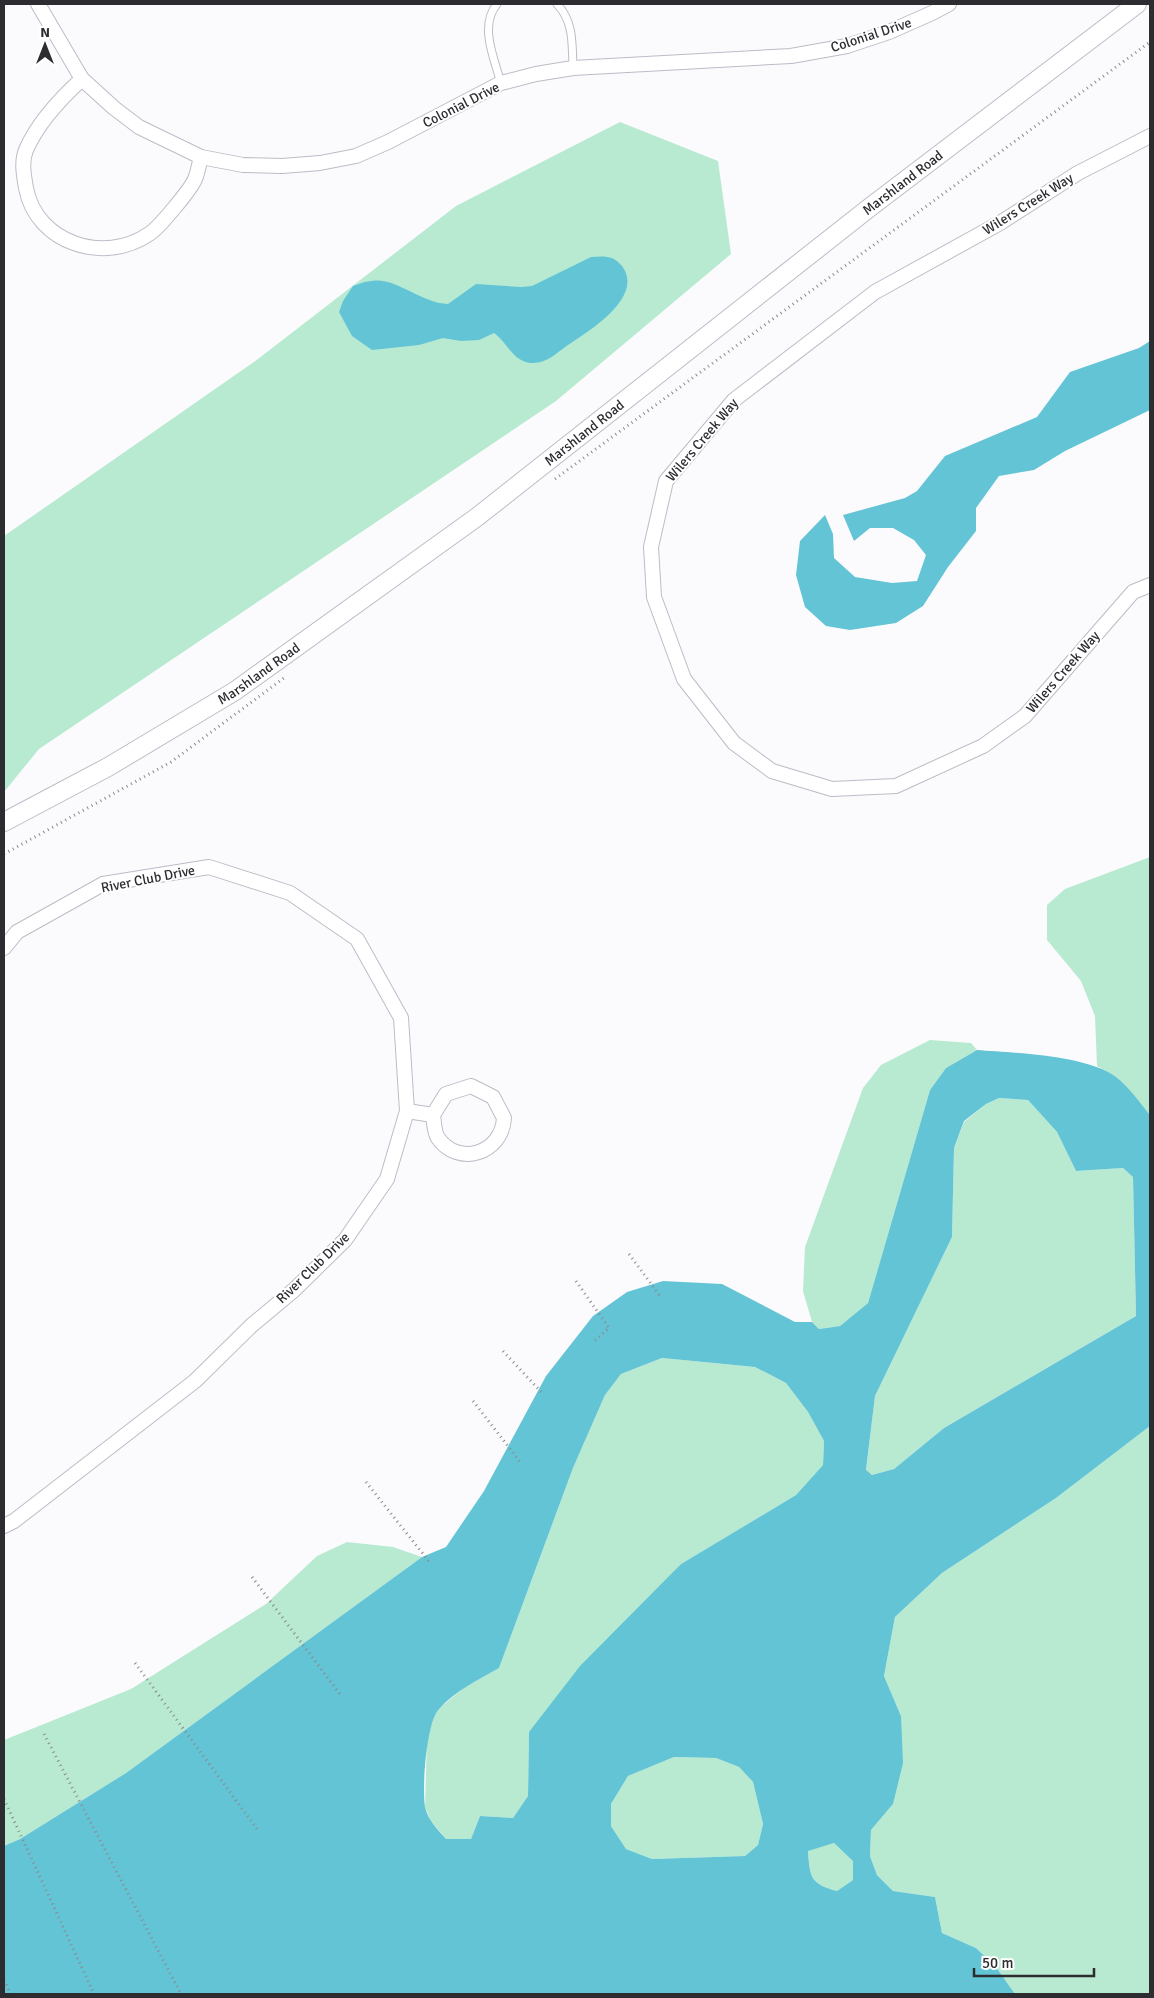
<svg xmlns="http://www.w3.org/2000/svg" width="1154" height="1998" viewBox="0 0 1154 1998" font-family="Signika,sans-serif">
  <style>
    .green { fill: #b8ead1 }
    .water { fill: #63c4d5; fill-rule: evenodd }
    .lines { fill: none; stroke-linecap: round; stroke-linejoin: round }
    .service-casing { stroke: #bebbc7; stroke-width: 9 }
    .minor-casing { stroke: #bebbc7; stroke-width: 16 }
    .tertiary-casing { stroke: #bebbc7; stroke-width: 20 }
    .path { stroke: #8b8b8e; stroke-width: 3; stroke-dasharray: 1 4; stroke-linecap: butt }
    .service { stroke: #fff; stroke-width: 7 }
    .minor { stroke: #fff; stroke-width: 14 }
    .tertiary { stroke: #fff; stroke-width: 18 }
    .labels { text-anchor: middle; dominant-baseline: central; stroke-width: 4; stroke-linejoin: round; paint-order: stroke }
    .street-label { font-size: 14px; fill: #2d2c30; stroke: #fff }
  </style>
  <rect width="100%" height="100%" fill="#fbfbfd"/>
  <g class="green">
    <polygon points="620,122 718,161 731,254 556,401 39,749 4,792 4,536 258,359 456,206"/>
    <polygon points="1150,857 1150,1115 1117,1078 1097,1066 1095,1016 1081,981 1047,940 1047,905 1065,889"/>
    <polygon points="930,1040 971,1043 977,1050 946,1068 930,1090 868,1303 840,1326 819,1329 812,1322 803,1291 805,1247 863,1088 881,1065"/>
    <polygon points="999,1098 1028,1100 1057,1132 1076,1171 1123,1168 1133,1177 1136,1316 944,1428 894,1469 872,1475 866,1471 875,1396 952,1237 954,1148 964,1122 986,1104"/>
    <polygon points="662,1358 755,1367 786,1383 808,1412 824,1441 823,1465 796,1495 681,1564 529,1732 528,1796 513,1818 480,1816 471,1839 446,1839 431,1821 425,1807 427,1737 437,1710 465,1687 499,1668 573,1468 605,1395 621,1374"/>
    <polygon points="1150,1426 1150,1994 1015,1994 996,1967 976,1948 942,1933 935,1897 893,1891 877,1875 870,1856 871,1830 893,1804 901,1716 884,1676 895,1617 942,1573 1056,1498"/>
    <polygon points="347,1542 393,1547 422,1557 126,1773 20,1839 4,1846 4,1740 131,1689 266,1604 317,1556"/>
    <polygon points="674,1757 716,1758 739,1767 753,1782 763,1824 758,1845 745,1856 652,1859 626,1849 611,1826 611,1804 628,1776"/>
    <path d="M834,1843L853,1860V1880L837,1891C810,1884 810,1877 808,1850Z"/>
  </g>
  <g class="water">
    <path d="M591,257C604,256 613,255 622,266C645,297 589,331 568,345C556,353 547,364 531,363C513,362 507,342 494,333L479,340L461,341L443,338L419,345L372,350L352,336L339,312L343,301L353,286C359,284 366,281 372,281C396,277 420,303 448,304L476,284L521,287L532,286Z"/>
    <polygon points="1150,341 1150,410 1065,451 1034,470 999,476 976,508 976,531 948,567 923,606 896,623 850,630 826,626 805,607 796,575 800,541 825,515 833,534 834,558 855,577 892,583 917,581 926,555 914,540 893,528 870,528 854,541 843,515 905,498 917,491 945,456 1037,417 1070,372 1139,348"/>
    <path d="M977,1050C1015,1053 1086,1055 1116,1077C1129,1087 1140,1103 1150,1115V1426L1056,1498L942,1573L895,1617L884,1676L901,1716L903,1763L893,1804L871,1830L870,1856L877,1875L893,1891L935,1897L942,1933L976,1948L996,1967L1015,1994H4V1846L20,1839L126,1773L422,1557L446,1547L484,1491L546,1376L593,1316L627,1292L663,1281L722,1284L795,1322H812L819,1329L840,1326L868,1303L930,1090L946,1068ZM999,1098L1028,1100L1057,1132L1076,1171L1123,1168L1133,1177L1136,1316L944,1428L894,1469L872,1475L866,1470L875,1396L952,1237L954,1148L964,1121L986,1104ZM662,1358L755,1367L786,1383L808,1412L824,1441L823,1465L796,1495L681,1564L580,1666L529,1732L528,1796L513,1818L480,1816L471,1839H446C438,1830 428,1820 425,1807C422,1788 426,1723 439,1709C455,1691 478,1680 499,1668L573,1468L605,1395L621,1374ZM674,1757L716,1758L739,1767L753,1782L763,1824L758,1845L745,1856L652,1859L626,1849L611,1826V1804L628,1776ZM834,1843L853,1861V1880L837,1891C810,1884 810,1877 808,1851Z"/>
  </g>
  <g class="lines">
    <g class="service-casing">
      <g id="service">
        <path d="M497,4C479,26 494,58 501,83"/>
        <path d="M557,4C574,22 572,44 573,68"/>
      </g>
    </g>
    <g class="minor-casing">
      <g id="minor">
        <polyline points="38,4 82,79 114,108 139,127 201,157 243,165 282,166 320,163 356,156 388,142 501,83 536,74 573,68 791,56 847,46 889,32 932,13 949,4"/>
        <path d="M82,79C60,99 38,122 26,150C21,162 24,176 26,188C36,243 104,265 149,234C159,228 191,189 195,179C198,172 199,164 201,157"/>
        <polyline points="1150,136 1078,173 1000,223 875,292 734,400 666,481 651,547 654,597 684,679 734,743 772,771 832,789 896,786 983,746 1025,716 1133,592 1150,585"/>
        <polyline points="4,948 17,932 103,884 209,867 290,893 357,939 401,1018 407,1111 387,1179 345,1240 294,1290 252,1325 195,1381 14,1521 4,1526"/>
        <path d="M471,1086L493,1097L504,1118C502,1154 458,1167 438,1138C434,1132 434,1121 433,1115L446,1094Z"/>
        <polyline points="407,1111 433,1115"/>
      </g>
    </g>
    <g class="tertiary-casing">
      <g id="tertiary">
        <path id="s1" d="M4,822L108,767L235,691L477,517L869,208L1137,4"/>
      </g>
    </g>
    <g class="path">
      <polyline points="555,479 1150,42"/>
      <polyline points="4,854 171,762 284,678"/>
      <polyline points="629,1254 660,1296"/>
      <polyline points="576,1281 609,1328 593,1342"/>
      <polyline points="503,1351 543,1394"/>
      <polyline points="473,1401 521,1463"/>
      <polyline points="366,1482 431,1564"/>
      <polyline points="252,1577 342,1697"/>
      <polyline points="135,1663 257,1829"/>
      <polyline points="44,1734 181,1994"/>
      <polyline points="4,1799 94,1994"/>
      <polyline points="4,1980 11,1994"/>
    </g>
    <use href="#service" class="service"/>
    <use href="#minor" class="minor"/>
    <use href="#tertiary" class="tertiary"/>
  </g>
  <g class="labels">
    <g class="street-label">
      <text transform="translate(871 35) rotate(-18)">Colonial Drive</text>
      <text transform="translate(461 105) rotate(-27)">Colonial Drive</text>
      <text stroke="none"><textPath href="#s1" startOffset="1105">Marshland Road</textPath></text>
      <text transform="translate(1028 204) rotate(-32)">Wilers Creek Way</text>
      <text stroke="none"><textPath href="#s1" startOffset="700">Marshland Road</textPath></text>
      <text transform="translate(702 440) rotate(-50)">Wilers Creek Way</text>
      <text transform="translate(1063 672) rotate(-49)">Wilers Creek Way</text>
      <text stroke="none"><textPath href="#s1" startOffset="295">Marshland Road</textPath></text>
      <text transform="translate(148 879) rotate(-11)">River Club Drive</text>
      <text transform="translate(313 1268) rotate(-44)">River Club Drive</text>
    </g>
  </g>
  <rect width="1154" height="1998" fill="none" stroke="#2d2c30" stroke-width="10"/>
  <g transform="translate(45 45)" stroke="#ffffff" stroke-width="4" paint-order="stroke">
  <path d="M0-4L9 19L0 12L-9 19Z" fill="#2d2c30"/>
  <text y="-8" font-size="14" font-weight="bold" text-anchor="middle" fill="#2d2c30">N</text>
  </g>
  <path d="M974 1968v8h120v-8" fill="none" stroke="#2d2c30" stroke-width="2.5"/>
  <text x="982" y="1968" font-size="15" fill="#2d2c30" stroke="#ffffff" stroke-width="4" paint-order="stroke">50 m</text>
</svg>
